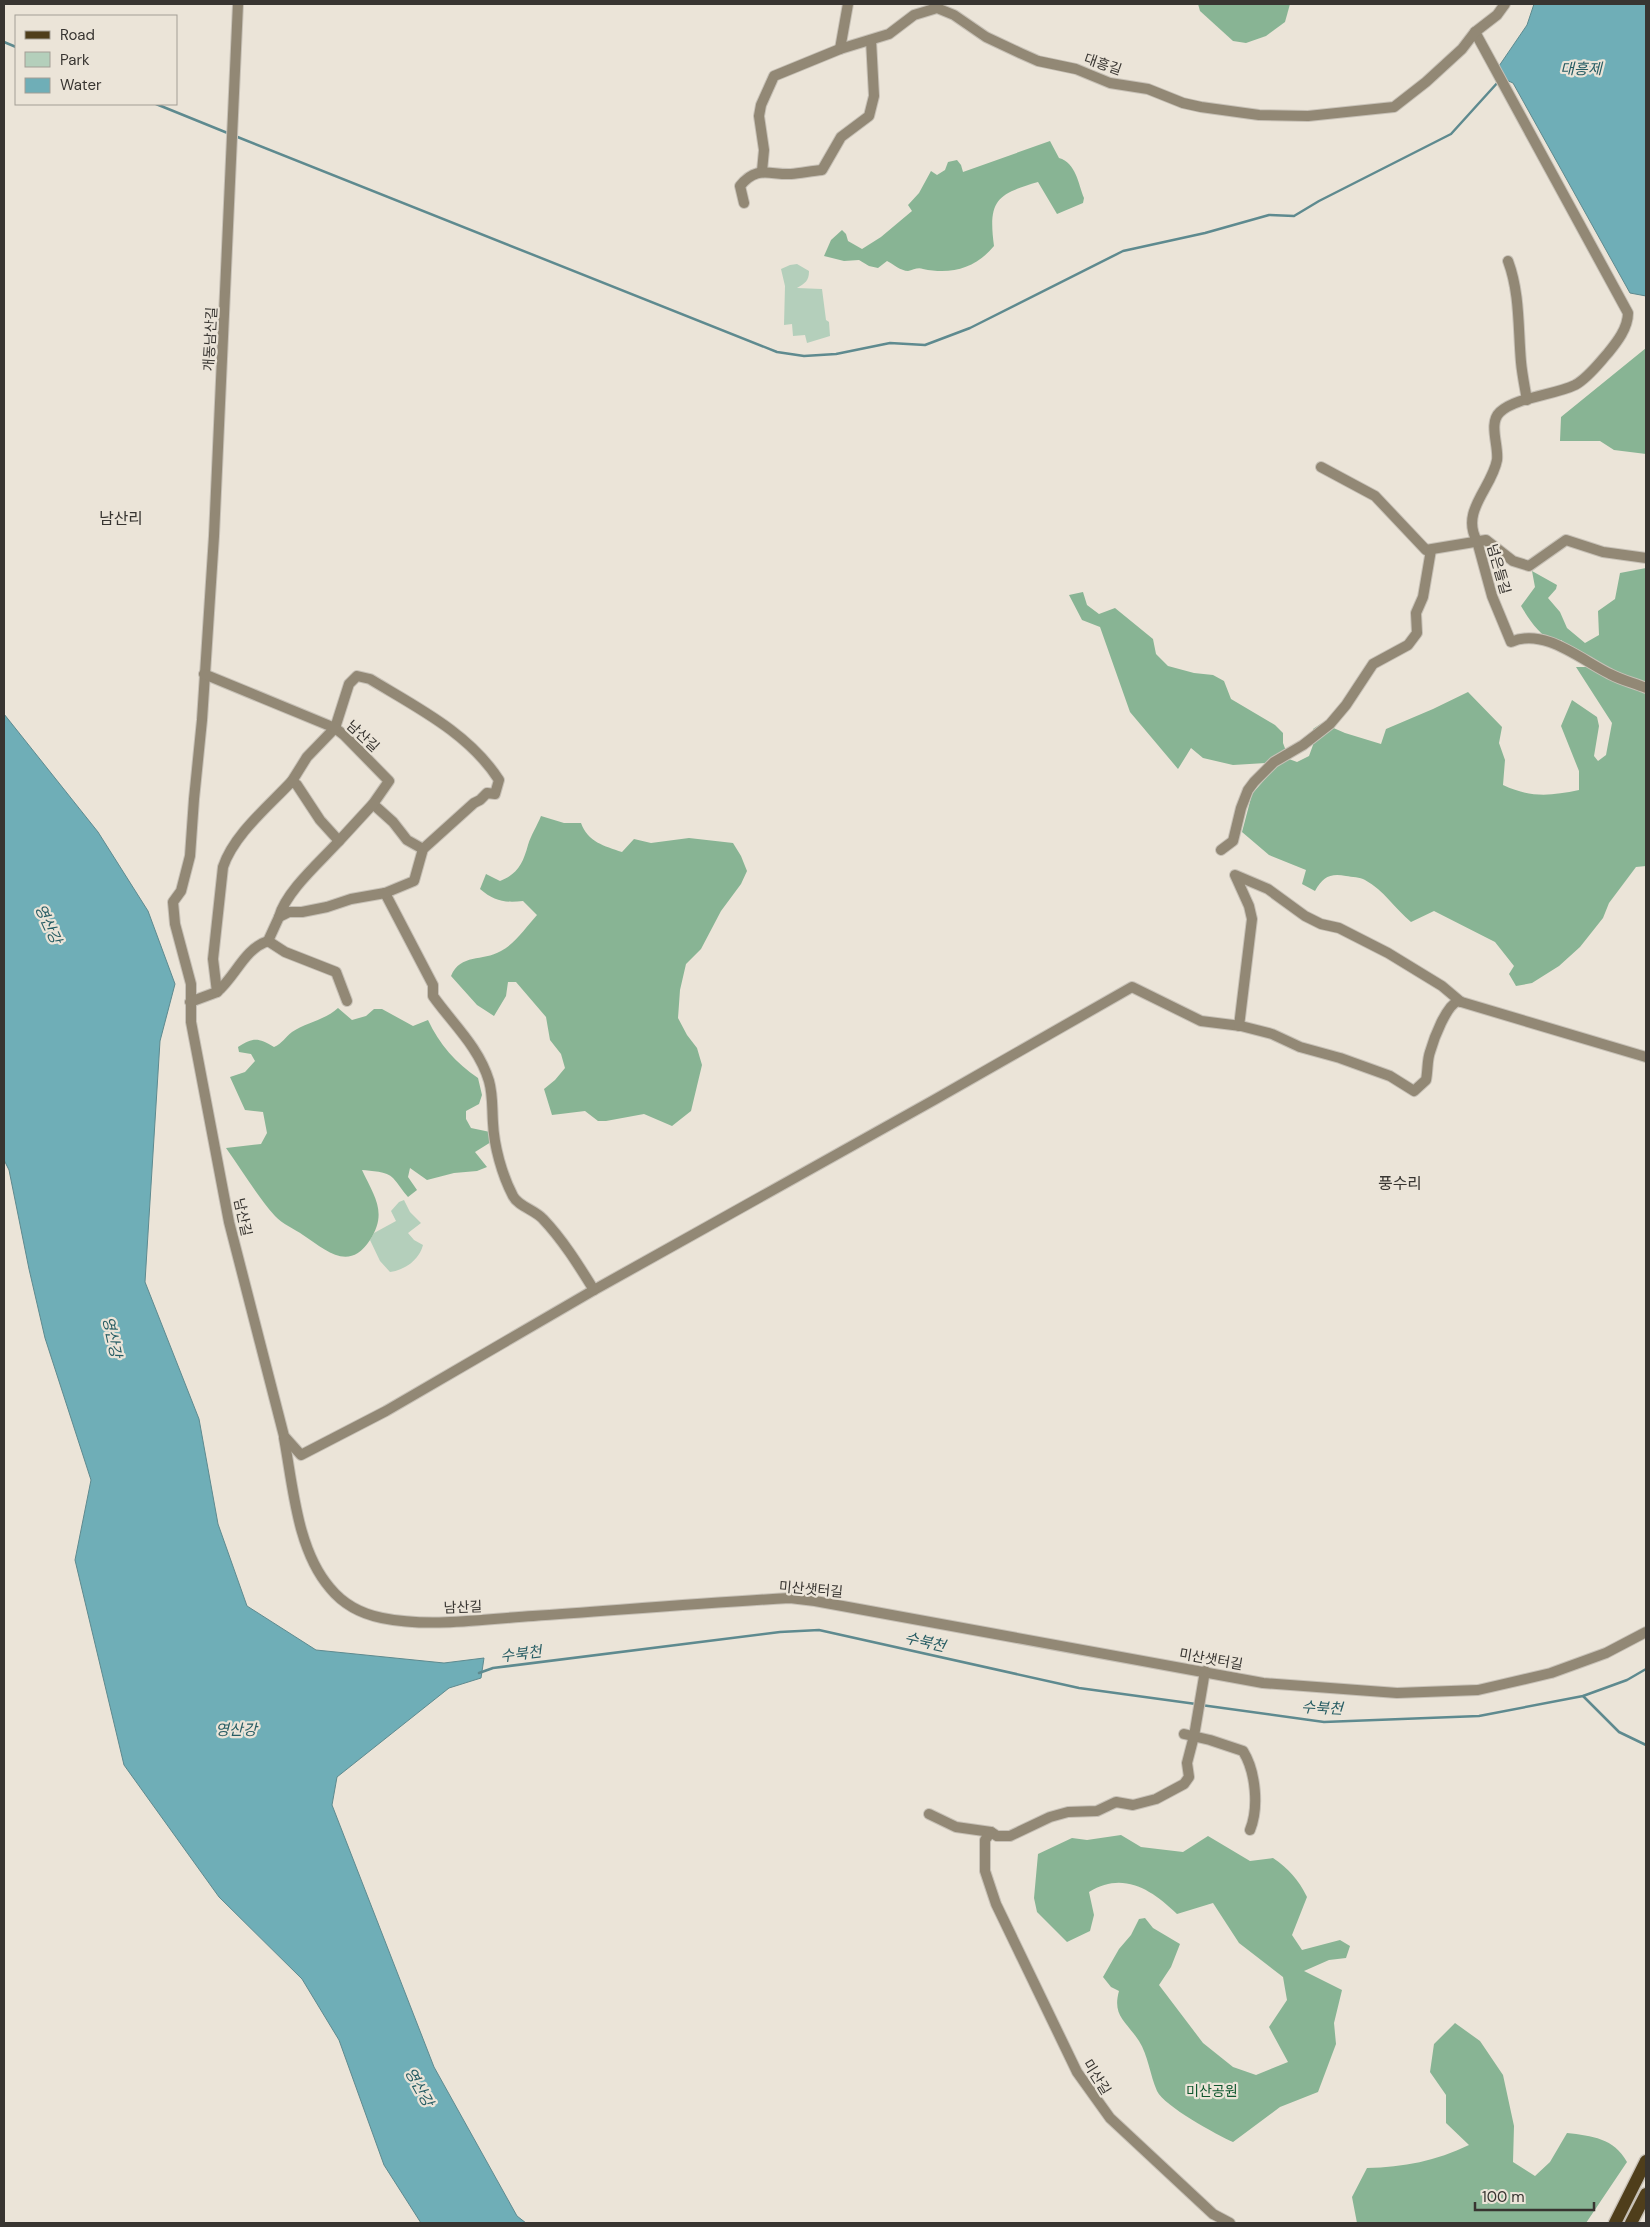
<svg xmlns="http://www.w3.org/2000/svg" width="1650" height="2227" viewBox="0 0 1650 2227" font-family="'DM Sans','Noto Sans KR',sans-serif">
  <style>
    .green { fill: #b4cfbb }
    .forest { fill: #88b494 }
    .water { fill: #6faeb7; stroke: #5e8a8f }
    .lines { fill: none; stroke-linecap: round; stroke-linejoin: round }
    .stream { stroke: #5e8a8f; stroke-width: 2.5 }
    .street-casing { stroke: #c7c1b7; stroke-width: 12 }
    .primary-casing { stroke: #c7c1b7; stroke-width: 15 }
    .street { stroke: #928875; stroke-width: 10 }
    .primary { stroke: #4f3e1b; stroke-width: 12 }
    .labels { text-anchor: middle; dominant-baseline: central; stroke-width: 4.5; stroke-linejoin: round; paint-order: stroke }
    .street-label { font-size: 14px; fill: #383531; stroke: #ebe4d8 }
    .park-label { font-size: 14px; fill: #0f572e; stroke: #ebe4d8 }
    .water-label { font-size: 15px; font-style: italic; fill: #265c63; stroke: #ebe4d8 }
    .quarter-label { font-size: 16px; fill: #383531; stroke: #ebe4d8 }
  </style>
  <rect width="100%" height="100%" fill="#ebe4d8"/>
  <g class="green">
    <path d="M797,264L809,271C809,281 805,283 797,288L822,289L826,320L829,322L830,336L807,343L805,335L793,336L792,324L784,325L785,286L781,269L790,265Z"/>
    <path d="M404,1200L410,1212L421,1223L408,1233L414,1240L423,1245C419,1260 405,1270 390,1272L380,1261L370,1240L374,1233L396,1221L391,1211L399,1202Z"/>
  </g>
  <g class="forest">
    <polygon points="1198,4 1290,4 1285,22 1266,36 1246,43 1233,41 1200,11"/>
    <path d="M1050,141L1059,158C1076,163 1078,183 1084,198L1083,203L1057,214L1038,182C996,194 988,201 994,246C976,268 952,275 923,269C918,267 913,270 908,271C901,271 893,264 887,261L878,268L869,266L859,260L844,261L824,256L831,240L842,230L846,234L848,241L862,249L881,237L912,211L908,205L919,193L931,171L937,175L945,170L948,162L957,160L961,165L963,172Z"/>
    <polygon points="1646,348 1646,454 1614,450 1600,441 1560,441 1561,417"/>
    <path d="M1646,568V866L1636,867L1609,903L1603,918L1580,947L1559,966L1532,983L1516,986L1509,974L1514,966L1495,942L1434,911L1411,922C1395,909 1384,890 1365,880C1360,877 1352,877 1346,876C1330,873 1323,877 1315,891L1302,884L1306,870L1269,855L1242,832L1252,794L1272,771L1266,763L1233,765L1203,758L1191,748L1178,769L1130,712L1100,627L1082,620L1069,595L1083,592L1087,605L1099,614L1115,608L1153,639L1156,654L1168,666L1194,673L1213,675L1224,681L1231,699L1275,725L1283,733V743L1289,759L1297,762L1309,756L1313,745V729L1322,723L1345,733L1381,744L1386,729L1433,709L1468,692L1502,727L1499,743L1505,760L1503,785C1531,798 1550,796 1579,790V771L1561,726L1572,700L1597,717L1599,726L1594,756L1598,761L1606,755L1612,723L1576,667H1590L1579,653L1561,640L1557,644C1540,636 1530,621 1521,606L1535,587L1532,571L1557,585L1556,589L1548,598L1560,612L1567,628L1585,643L1599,635L1598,611L1615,599L1620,573Z"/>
    <path d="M541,816L564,823H581C588,842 604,846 622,852L634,839L651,843L689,838L733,843L741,856L747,871L741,884L721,911L701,949L686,964L680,990L678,1018L687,1035L697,1048L702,1065L691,1111L672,1126L644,1114L606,1121H598L585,1111L552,1115L544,1089L555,1080L565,1068L561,1054L550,1040L546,1017L516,982H508L506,996L494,1016L477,1005L451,976C461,953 482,962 501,951C516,943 526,927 537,915L523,901C504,903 494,901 480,889L486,874L500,881C518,874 523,863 528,845C531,835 537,826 541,816Z"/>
    <path d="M338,1008L352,1020L366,1016L374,1009H382L413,1026L428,1020C439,1044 456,1063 478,1078L482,1095L479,1104L466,1111V1119L471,1128L490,1132L491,1142L475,1152L487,1167L477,1171L454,1173L427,1180L410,1168L408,1177L417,1190L408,1197C402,1191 399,1184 393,1178C387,1171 371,1171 362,1170C374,1196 388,1212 370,1240C349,1272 327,1251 303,1235C295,1229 282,1224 275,1216C257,1196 242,1170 226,1148L261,1144L267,1133L263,1112L245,1110L230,1077L245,1072L255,1061L251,1054L239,1052L238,1047C254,1037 258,1038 274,1047C283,1043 285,1037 292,1032C307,1022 325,1020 338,1008Z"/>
    <path d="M1121,1835L1141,1847L1183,1852L1208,1836L1250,1861L1273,1858C1289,1869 1298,1879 1307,1897L1292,1935L1302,1950L1340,1940L1350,1946L1346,1958L1329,1960L1304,1971L1342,1990L1334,2023L1336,2044L1318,2092L1280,2107L1233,2142C1217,2135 1164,2106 1157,2091C1150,2075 1148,2055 1139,2041C1126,2021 1112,2016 1119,1991L1111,1987L1103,1977L1119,1949L1131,1935L1139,1919L1145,1918L1153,1928L1180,1944L1171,1967L1159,1985L1203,2043L1233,2067L1256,2075L1288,2062L1269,2027L1287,2000L1283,1977L1239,1943L1213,1903L1177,1914C1151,1889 1123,1871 1089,1892L1094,1915L1090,1931L1067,1942L1037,1912L1034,1898L1038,1854L1072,1838L1087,1840Z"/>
    <path d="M1455,2023L1480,2041L1503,2075L1514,2126L1513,2162L1535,2176L1550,2162L1567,2133C1592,2136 1614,2138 1627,2162L1586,2223H1357L1352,2197L1367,2168C1404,2167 1436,2161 1469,2145L1446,2123V2095L1430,2072L1434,2044Z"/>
  </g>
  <g class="water">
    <polygon points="1534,4 1646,4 1646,296 1630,293 1513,83 1506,80 1499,66 1527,25"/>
    <polygon points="4,714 98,832 148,911 175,984 160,1041 145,1282 199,1419 218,1524 247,1606 316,1650 444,1663 484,1658 481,1678 449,1688 337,1777 332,1805 434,2067 517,2216 526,2223 421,2223 384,2165 339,2040 302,1979 219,1897 124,1765 75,1560 91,1480 45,1338 29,1269 9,1170 4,1160"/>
  </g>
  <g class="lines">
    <g class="stream">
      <polyline points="4,42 16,47"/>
      <polyline points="156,104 230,134"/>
      <polyline points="235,136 777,352 804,356 836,354 890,343 925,345 970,328 1123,251 1205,233 1269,215 1294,216 1319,201 1451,134 1499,81"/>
      <polyline points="479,1673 493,1668 780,1632 819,1630 1079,1688 1196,1704"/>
      <polyline points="1583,1696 1619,1732 1646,1745"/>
      <polyline points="1201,1705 1324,1722 1479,1716 1583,1696 1627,1680 1646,1669"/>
    </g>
    <g class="street-casing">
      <g id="street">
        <path d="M238,4L214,536L202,720L194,799L190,856L181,891L173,902L175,924L191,984V1022L229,1222L284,1436L301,1455L386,1411L594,1290L934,1100L1132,987L1201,1021L1241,1026L1272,1034L1300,1047L1340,1058L1390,1076L1414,1091L1426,1080C1428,1070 1427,1060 1430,1052C1434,1038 1446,1006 1458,1001L1646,1057"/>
        <path d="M1475,32L1628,313C1628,328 1617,342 1608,353C1599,363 1588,378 1575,385C1555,395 1516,397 1500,412C1488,423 1499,446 1497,460C1492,488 1460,511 1477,541L1492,596L1511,642C1544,627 1581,660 1610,674C1621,680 1634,683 1646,688"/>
        <polyline points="840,49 848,4"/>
        <polyline points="762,171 764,150 759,116 761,105 774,76 840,49 889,34 914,15 937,8 954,15 986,37 1020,53 1038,61 1076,69 1110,83 1148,89 1183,103 1201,107 1259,115 1308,116 1394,107 1426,82 1462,49 1475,32 1497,15 1505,4"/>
        <path d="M744,203L740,186C757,165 769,175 791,174C801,173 812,171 822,170L841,137L869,116L874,96L871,40"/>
        <path d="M1508,261C1520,293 1518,328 1521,362C1522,374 1525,388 1527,400"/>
        <polyline points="1321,467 1375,496 1426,550 1486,540 1513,561 1529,566 1566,540 1603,552 1646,558"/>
        <polyline points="373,804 393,822 407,840 423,849"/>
        <polyline points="1221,850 1233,841 1241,808 1248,790 1254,782 1274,762 1303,745 1330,724 1346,705 1373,664 1408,645 1417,633 1416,613 1423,597 1431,550"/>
        <path d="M385,893L433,985V996C452,1023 479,1047 489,1081C493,1095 492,1109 493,1123C494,1146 502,1175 513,1196C518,1206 535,1210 543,1219C563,1240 579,1266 594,1290"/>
        <path d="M279,917C286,891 321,861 339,841"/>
        <polyline points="268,941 285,952 336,972 347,1001"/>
        <path d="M217,992C236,976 244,949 268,941L279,917L289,912H302L327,907L351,899L385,893L414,881L423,849L474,803L480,800L487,793L495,794L499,780C469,733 416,707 370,679L357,676L349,684L335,728L307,757L292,781"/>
        <path d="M190,1002L217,992L213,959L223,867C234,834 269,806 292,781L297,785L320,820L339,841L373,804L389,781L344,735L335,728L204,674"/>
        <polyline points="1239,1026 1252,919 1249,906 1235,875 1268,889 1305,916 1321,924 1339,928 1388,953 1442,986 1461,1002"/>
        <path d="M284,1438C293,1486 297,1550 330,1588C343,1604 362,1614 382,1618C431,1628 483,1619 533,1616C619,1610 704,1603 790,1598L815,1601L1263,1683L1397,1693L1478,1690L1551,1673L1606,1653L1646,1632"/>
        <path d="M1184,1734L1210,1740L1243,1751C1256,1772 1259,1808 1250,1830"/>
        <polyline points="929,1814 956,1827 991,1832 997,1836 1010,1836 1050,1817 1068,1812 1097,1811 1116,1802 1133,1805 1156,1799 1184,1784 1189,1777 1187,1763 1194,1736 1205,1671"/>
        <polyline points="991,1832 985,1840 985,1871 996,1904 1077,2072 1110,2118 1213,2214 1230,2223"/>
      </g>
    </g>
    <g class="primary-casing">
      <g id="primary">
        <polyline points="1615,2223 1646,2161"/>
        <polyline points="1631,2223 1646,2194"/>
      </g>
    </g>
    <use href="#street" class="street"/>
    <use href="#primary" class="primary"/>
  </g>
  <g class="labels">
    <g class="street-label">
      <text transform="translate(1103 64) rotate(19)">대흥길</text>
      <text transform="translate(210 339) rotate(-87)">개동남산길</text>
      <text transform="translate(1499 569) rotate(74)">넘은들길</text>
      <text transform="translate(363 736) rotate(43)">남산길</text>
      <text transform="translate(243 1217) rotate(78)">남산길</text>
      <text transform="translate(811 1589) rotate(5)">미산샛터길</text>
      <text transform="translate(463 1607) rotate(-2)">남산길</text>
      <text transform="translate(1211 1659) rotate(10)">미산샛터길</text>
      <text transform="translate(1097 2077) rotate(58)">미산길</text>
    </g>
    <g class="park-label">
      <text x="1212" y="2091">미산공원</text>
    </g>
    <g class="water-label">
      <text x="1581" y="69">대흥제</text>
      <text transform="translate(48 924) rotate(65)">영산강</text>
      <text transform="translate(112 1337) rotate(78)">영산강</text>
      <text transform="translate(925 1642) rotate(13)">수북천</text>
      <text transform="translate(521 1654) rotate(-7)">수북천</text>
      <text transform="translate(1322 1708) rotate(3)">수북천</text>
      <text x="236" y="1730">영산강</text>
      <text transform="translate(419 2087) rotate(61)">영산강</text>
    </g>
    <g class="quarter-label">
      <text x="121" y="518">남산리</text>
      <text x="1400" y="1183">풍수리</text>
    </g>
  </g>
  <rect width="1650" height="2227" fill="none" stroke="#383531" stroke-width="10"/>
  <rect x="15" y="15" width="162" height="90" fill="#ebe4d8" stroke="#a39e95"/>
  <rect x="25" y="31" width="25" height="8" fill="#4f3e1b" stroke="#a39e95"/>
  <text x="60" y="40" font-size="15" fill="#383531">Road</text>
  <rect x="25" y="52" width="25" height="15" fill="#b4cfbb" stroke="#a39e95"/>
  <text x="60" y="65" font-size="15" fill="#383531">Park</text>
  <rect x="25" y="78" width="25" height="15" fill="#6faeb7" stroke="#a39e95"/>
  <text x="60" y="90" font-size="15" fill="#383531">Water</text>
  <path d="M1475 2202v8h119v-8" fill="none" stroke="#383531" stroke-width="2.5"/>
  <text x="1482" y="2202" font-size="15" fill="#383531" stroke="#ebe4d8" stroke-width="4" paint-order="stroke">100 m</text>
</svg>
